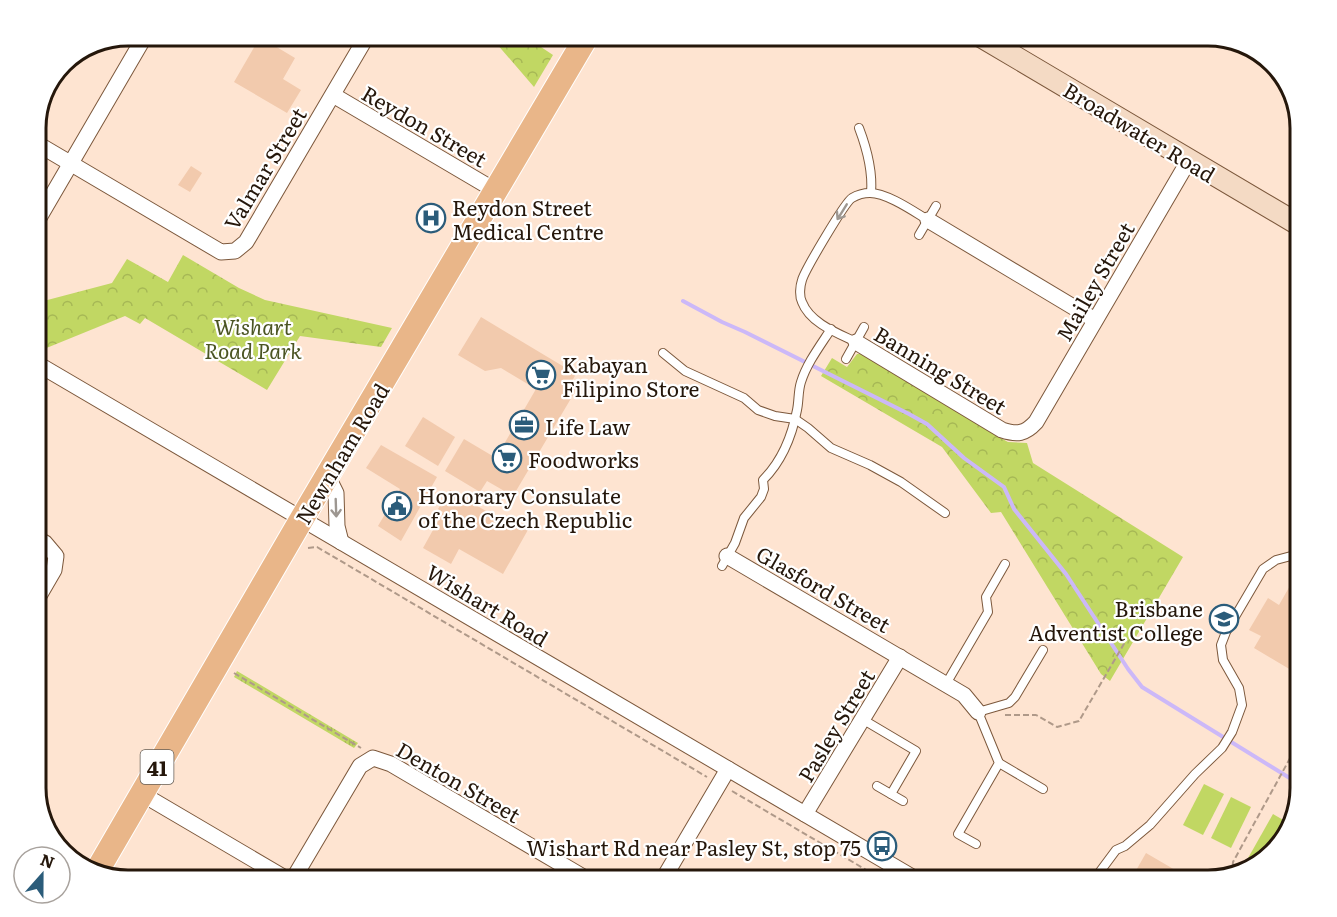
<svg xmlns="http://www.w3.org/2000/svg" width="1337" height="917" viewBox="0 0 1337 917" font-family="Literata,serif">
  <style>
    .grass { fill: url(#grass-tufts) }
    .park { fill: url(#park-crowns) }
    .garden { fill: #c1d763 }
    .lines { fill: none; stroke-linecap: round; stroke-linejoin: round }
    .stream { stroke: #ccb8f8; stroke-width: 4 }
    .building { fill: #f2caad }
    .lane-casing { stroke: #7c583c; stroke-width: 10 }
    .street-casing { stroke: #7c583c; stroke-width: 17 }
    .secondary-casing { stroke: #7c583c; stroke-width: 23 }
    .primary-casing { stroke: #fff; stroke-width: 26 }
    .path { stroke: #af9989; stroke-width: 2; stroke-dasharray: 6 3; stroke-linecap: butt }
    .lane { stroke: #fff; stroke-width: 8 }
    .street { stroke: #fff; stroke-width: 15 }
    .secondary { stroke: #f4dac4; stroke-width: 21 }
    .primary { stroke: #e9b689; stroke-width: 24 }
    .oneway { stroke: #9d9791 }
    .labels { text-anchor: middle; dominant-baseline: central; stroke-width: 4.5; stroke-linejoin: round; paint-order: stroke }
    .shield { fill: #fff; stroke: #665d54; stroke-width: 1.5 }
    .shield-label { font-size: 20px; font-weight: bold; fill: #25170b }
    .street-label { font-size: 21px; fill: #25170b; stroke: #fff }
    .poi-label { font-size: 21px; fill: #25170b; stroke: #fff; text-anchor: start }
    .park-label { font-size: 21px; font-style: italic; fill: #4b5523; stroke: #fff }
    .rim { fill: none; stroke: #25170b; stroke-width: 3 }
  </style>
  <defs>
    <pattern id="grass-tufts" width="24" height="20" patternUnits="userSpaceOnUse" patternTransform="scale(1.5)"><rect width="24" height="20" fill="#c1d763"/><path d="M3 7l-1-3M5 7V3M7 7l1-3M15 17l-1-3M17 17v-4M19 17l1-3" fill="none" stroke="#a6b855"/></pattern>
    <pattern id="park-crowns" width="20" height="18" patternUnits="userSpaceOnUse" patternTransform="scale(1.5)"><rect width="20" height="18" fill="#c1d763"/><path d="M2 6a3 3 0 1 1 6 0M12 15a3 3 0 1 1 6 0" fill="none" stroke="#a6b855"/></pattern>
  </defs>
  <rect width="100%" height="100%" fill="#fee4d1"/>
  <polygon class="grass" points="237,671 358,743 354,748 234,677"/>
  <g class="park">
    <polygon points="490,36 537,36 541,47 553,55 534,87"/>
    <polygon points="183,255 239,288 265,300 392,328 381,347 300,336 267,390 145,318 140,324 125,316 44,349 36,344 36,303 112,283 127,259 168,282"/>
    <polygon points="857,354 863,354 997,436 1008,442 1027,443 1033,463 1183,557 1110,681 1101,674 1001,512 991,513 942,447 821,376 832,358 847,367"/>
  </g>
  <g class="garden">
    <polygon points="1204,784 1224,794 1203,835 1183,825"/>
    <polygon points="1231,797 1251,807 1231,848 1211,838"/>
    <polygon points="1273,814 1290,824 1285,840 1249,871 1239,874"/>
  </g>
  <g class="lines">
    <polyline class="stream" points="683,301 722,322 745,332 909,414 927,424 964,458 1004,487 1014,509 1066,574 1128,669 1142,687 1301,785"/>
  </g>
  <g class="building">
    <polygon points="260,37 295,58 283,79 301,90 287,113 234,82"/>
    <polygon points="191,166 202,173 190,192 178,185"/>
    <polygon points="481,317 576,374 572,381 579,385 513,496 487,481 480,492 445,471 464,439 496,458 536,389 501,368 485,371 458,355"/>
    <polygon points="423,417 455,437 438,466 405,446"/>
    <polygon points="381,445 437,477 401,541 378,526 400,489 366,468"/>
    <polygon points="450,490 510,525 513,519 529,528 503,574 459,549 451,564 423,548 443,512 438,509"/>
    <polygon points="1291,584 1301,589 1301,676 1254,648 1261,636 1249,630 1268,598 1279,605"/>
    <polygon points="1146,853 1194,881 1130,881"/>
  </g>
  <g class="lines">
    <g class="lane-casing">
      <g id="lane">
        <path d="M859,128C867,149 873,170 871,193"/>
        <polyline points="919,235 936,206"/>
        <path d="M856,342C837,333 810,323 802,302C799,296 800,286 802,280C805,270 845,202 852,198C857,195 865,193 870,193C887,193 913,211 928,220"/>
        <polyline points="663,353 685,371 744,398 758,410 775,416 795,419 808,428 831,448 870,465 901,482 945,513"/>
        <polyline points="846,359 864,327"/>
        <path d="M722,566L735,543L744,518L761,497L764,489L763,480C781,462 792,436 797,410C799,401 798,391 801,382C807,363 820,346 831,329"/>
        <polyline points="946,684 988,612 986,597 1005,564"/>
        <polyline points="862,719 916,751 891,794"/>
        <polyline points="999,763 1043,789"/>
        <polyline points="877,786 903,801"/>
        <polyline points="976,844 958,834 999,763 978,712 1009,703 1015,697 1043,650"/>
        <polyline points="1093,881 1116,850 1125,846 1150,825 1195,774 1222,748 1232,732 1242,705 1239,688 1223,660 1221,645 1226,632 1263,569 1276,560 1291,556 1301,559"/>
      </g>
    </g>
    <g class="street-casing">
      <g id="street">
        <polyline points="333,95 496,191"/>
        <polyline points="36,143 221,252 235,251 246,242 367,36"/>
        <polyline points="928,220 1095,320"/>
        <polyline points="36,223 145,36"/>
        <path d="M856,342L1002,430C1017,435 1025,434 1036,422L1189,160"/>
        <polyline points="36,363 919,881"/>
        <polyline points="327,475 336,493 337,526 341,542"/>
        <polyline points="36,538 45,543 56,556 54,570 36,601"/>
        <polyline points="727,556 964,695 978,712"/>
        <polyline points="142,794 290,881"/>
        <polyline points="805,814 900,657"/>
        <polyline points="292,881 360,766 373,758 391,764 590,881"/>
        <polyline points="662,881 728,769"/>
      </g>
    </g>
    <g class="secondary-casing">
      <polyline id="secondary" points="980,36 1301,226"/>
    </g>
    <g class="primary-casing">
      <polyline id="primary" points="97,871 311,503 587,36"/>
    </g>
    <g class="path">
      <polyline points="308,548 317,547 707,777"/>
      <polyline points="234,673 361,748"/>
      <polyline points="1005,715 1036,715 1057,727 1079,721 1125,642"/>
      <polyline points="732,791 885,881"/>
      <polyline points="1232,875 1233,862 1294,751 1299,739 1301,707"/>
    </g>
    <use href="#lane" class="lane"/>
    <use href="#street" class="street"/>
    <use href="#secondary" class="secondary"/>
    <use href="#primary" class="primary"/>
  </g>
  <defs><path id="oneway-shaft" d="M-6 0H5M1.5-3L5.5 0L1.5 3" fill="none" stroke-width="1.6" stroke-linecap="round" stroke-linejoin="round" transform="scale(1.5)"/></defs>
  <g class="oneway">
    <use href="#oneway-shaft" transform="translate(842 212) rotate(122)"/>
    <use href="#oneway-shaft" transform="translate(336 508) rotate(88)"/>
  </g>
  <defs>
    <g id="hospital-ring" transform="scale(1.5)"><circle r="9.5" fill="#fff" stroke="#2b5c7a" stroke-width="1.5"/><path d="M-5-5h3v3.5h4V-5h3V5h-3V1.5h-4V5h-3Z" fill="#2b5c7a"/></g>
    <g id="supermarket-ring" transform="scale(1.5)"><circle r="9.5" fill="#fff" stroke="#2b5c7a" stroke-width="1.5"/><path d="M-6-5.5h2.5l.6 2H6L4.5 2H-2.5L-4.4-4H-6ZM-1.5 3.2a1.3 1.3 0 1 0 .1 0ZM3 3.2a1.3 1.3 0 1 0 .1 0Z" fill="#2b5c7a"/></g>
    <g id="office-ring" transform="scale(1.5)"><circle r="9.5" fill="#fff" stroke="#2b5c7a" stroke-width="1.5"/><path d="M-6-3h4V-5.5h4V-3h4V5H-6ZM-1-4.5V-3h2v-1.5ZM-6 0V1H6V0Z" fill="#2b5c7a"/></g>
    <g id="civic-ring" transform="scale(1.5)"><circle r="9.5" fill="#fff" stroke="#2b5c7a" stroke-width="1.5"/><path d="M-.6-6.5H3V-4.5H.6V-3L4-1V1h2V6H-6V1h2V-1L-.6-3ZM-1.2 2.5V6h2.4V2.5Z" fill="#2b5c7a"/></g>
    <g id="school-ring" transform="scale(1.5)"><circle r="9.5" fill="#fff" stroke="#2b5c7a" stroke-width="1.5"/><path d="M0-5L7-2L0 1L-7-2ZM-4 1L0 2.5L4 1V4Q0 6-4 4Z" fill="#2b5c7a"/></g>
    <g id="bus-ring" transform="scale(1.5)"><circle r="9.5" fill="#fff" stroke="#2b5c7a" stroke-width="1.5"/><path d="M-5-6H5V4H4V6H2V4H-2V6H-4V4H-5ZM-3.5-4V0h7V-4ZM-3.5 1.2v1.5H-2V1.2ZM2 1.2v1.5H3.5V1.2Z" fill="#2b5c7a"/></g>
  </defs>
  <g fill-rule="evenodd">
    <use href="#hospital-ring" x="431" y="218"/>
    <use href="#supermarket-ring" x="541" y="375"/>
    <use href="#office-ring" x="524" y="425"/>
    <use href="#supermarket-ring" x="507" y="458"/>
    <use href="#civic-ring" x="397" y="506"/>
    <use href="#school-ring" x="1224" y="619"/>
    <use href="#bus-ring" x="882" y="846"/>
  </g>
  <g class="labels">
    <rect class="shield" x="140.5" y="750" width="33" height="34" rx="4.5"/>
    <g class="shield-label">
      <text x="157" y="767">41</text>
    </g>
    <g class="street-label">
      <text transform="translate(425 125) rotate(30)">Reydon Street</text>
      <text transform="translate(1140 131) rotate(31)">Broadwater Road</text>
      <text transform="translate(264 168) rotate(-59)">Valmar Street</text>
      <text transform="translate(1094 281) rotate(-60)">Mailey Street</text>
      <text transform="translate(941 369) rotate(31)">Banning Street</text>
      <text transform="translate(341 453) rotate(-59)">Newnham Road</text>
      <text transform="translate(824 588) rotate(30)">Glasford Street</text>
      <text transform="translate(488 604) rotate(31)">Wishart Road</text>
      <text transform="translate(835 725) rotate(-59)">Pasley Street</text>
      <text transform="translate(459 781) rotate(30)">Denton Street</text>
    </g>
    <g class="poi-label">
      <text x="452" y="206">Reydon Street<tspan x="452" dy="24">Medical Centre</tspan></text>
      <text x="562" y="363">Kabayan<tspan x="562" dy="24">Filipino Store</tspan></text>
      <text x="545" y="425">Life Law</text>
      <text x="528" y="458">Foodworks</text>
      <text x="418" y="494">Honorary Consulate<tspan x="418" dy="24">of the Czech Republic</tspan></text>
      <text x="1203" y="607" text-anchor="end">Brisbane<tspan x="1203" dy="24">Adventist College</tspan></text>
      <text x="861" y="846" text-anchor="end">Wishart Rd near Pasley St, stop 75</text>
    </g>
    <g class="park-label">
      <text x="253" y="325">Wishart<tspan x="253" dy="24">Road Park</tspan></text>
    </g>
  </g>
  <path d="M0 0H1337V917H0ZM128 46H1208A82 82 0 0 1 1290 128V788A82 82 0 0 1 1208 870H128A82 82 0 0 1 46 788V128A82 82 0 0 1 128 46Z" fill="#fff" fill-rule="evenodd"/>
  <path class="rim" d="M128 46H1208A82 82 0 0 1 1290 128V788A82 82 0 0 1 1208 870H128A82 82 0 0 1 46 788V128A82 82 0 0 1 128 46Z"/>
  <g transform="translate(42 875) rotate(21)"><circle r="28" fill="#ffffff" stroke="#a8a29d" stroke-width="1.5"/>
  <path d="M0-4.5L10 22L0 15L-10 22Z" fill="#2b5c7a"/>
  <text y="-9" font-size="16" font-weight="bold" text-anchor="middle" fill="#25170b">N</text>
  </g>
</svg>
